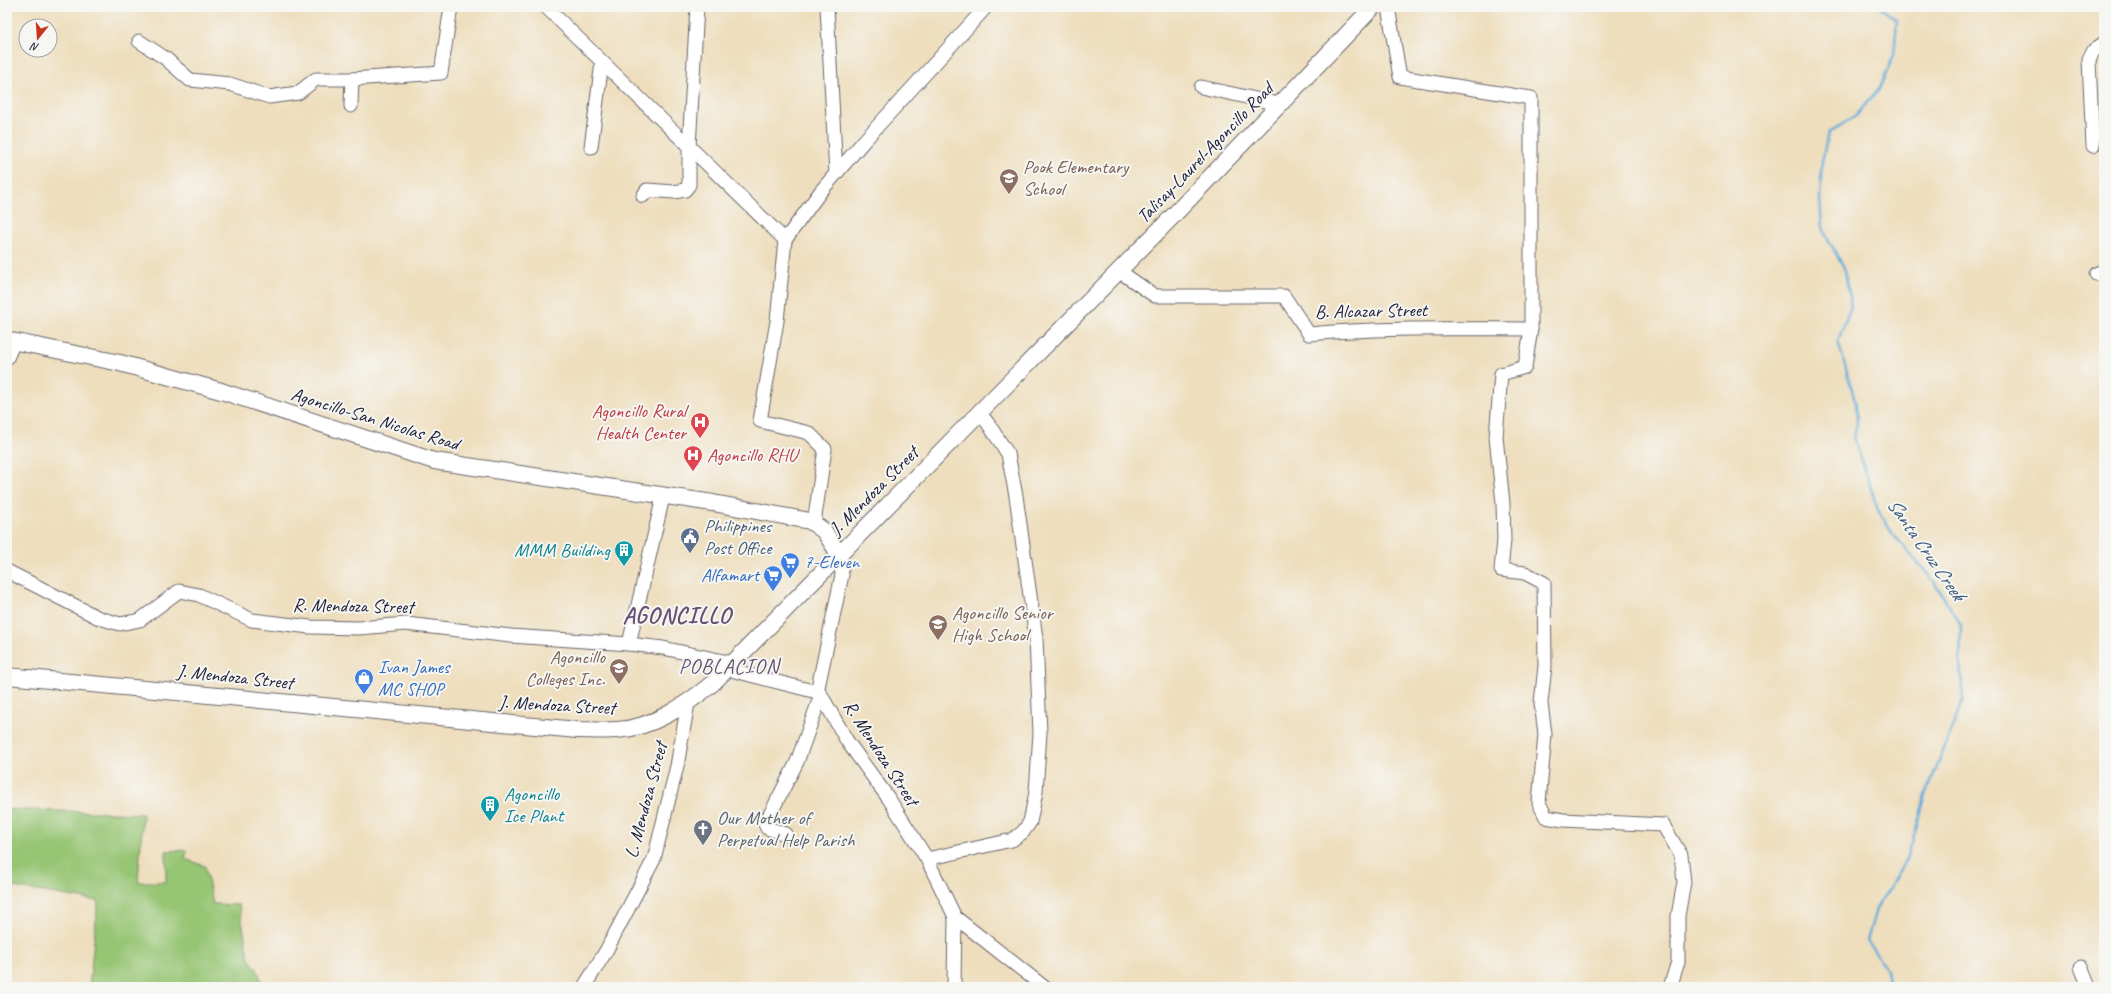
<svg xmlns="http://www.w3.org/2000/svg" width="2111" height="994" viewBox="0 0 2111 994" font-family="Caveat,sans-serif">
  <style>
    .green { fill: #96c573; stroke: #5c7457 }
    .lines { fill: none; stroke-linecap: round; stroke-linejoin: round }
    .stream { stroke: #62abd9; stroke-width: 2.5 }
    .minor-casing { stroke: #696468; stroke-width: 15 }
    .major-casing { stroke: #696468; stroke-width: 18 }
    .minor { stroke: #fff; stroke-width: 13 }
    .major { stroke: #fff; stroke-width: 16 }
    .labels { text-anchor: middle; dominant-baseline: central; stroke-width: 4; stroke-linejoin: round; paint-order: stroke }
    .street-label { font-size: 19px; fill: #22223b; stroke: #f6f6f2 }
    .education-label { font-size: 19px; fill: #785e54; stroke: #f6f6f2; text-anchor: start }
    .health-label { font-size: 19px; fill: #be3a42; stroke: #f6f6f2; text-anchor: end }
    .service-label { font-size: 19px; fill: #4e5e75; stroke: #f6f6f2; text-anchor: start }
    .culture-label { font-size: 19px; fill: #0d838f; stroke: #f6f6f2; text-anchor: end }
    .shop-label { font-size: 19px; fill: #366cbe; stroke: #f6f6f2; text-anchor: start }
    .worship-label { font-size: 19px; fill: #5b616d; stroke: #f6f6f2; text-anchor: start }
    .water-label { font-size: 20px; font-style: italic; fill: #3c597a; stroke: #f6f6f2 }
    .quarter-label { font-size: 21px; letter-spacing: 1px; fill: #665275; stroke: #f6f6f2 }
    .district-label { font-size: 23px; font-weight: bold; letter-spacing: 1px; fill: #665275; stroke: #f6f6f2 }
  </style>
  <rect width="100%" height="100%" fill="#f6f6f2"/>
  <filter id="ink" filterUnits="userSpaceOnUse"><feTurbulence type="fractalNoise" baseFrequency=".025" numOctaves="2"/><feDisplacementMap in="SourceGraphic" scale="8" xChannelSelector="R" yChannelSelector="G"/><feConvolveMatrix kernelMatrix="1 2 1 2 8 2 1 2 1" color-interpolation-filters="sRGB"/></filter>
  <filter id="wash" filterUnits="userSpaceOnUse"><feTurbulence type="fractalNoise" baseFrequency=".012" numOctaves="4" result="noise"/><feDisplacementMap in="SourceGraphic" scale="16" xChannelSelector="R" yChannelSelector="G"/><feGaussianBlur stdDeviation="0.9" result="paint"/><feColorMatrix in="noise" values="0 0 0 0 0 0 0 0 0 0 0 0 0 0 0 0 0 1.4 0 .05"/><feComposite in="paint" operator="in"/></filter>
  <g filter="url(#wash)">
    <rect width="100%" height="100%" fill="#eedebd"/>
    <polygon class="green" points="7,809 143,814 138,882 166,882 166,851 187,850 185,859 205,866 213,904 239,905 249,959 257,969 264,987 89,987 98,901 7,886"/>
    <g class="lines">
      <polyline class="stream" points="1879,7 1897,20 1894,55 1880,87 1856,116 1828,133 1822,162 1820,197 1822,228 1845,270 1851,306 1838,341 1856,404 1857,424 1854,437 1878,510 1894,536 1933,580 1961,625 1960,662 1963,699 1925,798 1907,859 1876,909 1867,941 1887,970 1890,987"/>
    </g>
  </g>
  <g filter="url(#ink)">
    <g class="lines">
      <g class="minor-casing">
        <g id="minor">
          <polyline points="546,7 785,240 777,321 760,421 809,433 825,449 814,523"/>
          <polyline points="827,7 836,174"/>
          <polyline points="1388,7 1400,77 1531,98 1531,329 1525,367 1501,374 1496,437 1503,503 1504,540 1501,570 1525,573 1544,583 1545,666 1541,703 1545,734 1539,803 1546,817 1563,820 1663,825 1681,855 1684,882 1678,916 1678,962 1670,987"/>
          <polyline points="139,41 165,58 190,80 230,84 269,97 298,93 316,79 352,79 441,73 451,7"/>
          <polyline points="1201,87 1279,104"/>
          <polyline points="351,106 352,79"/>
          <polyline points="2093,146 2089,60 2094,50 2104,43"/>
          <polyline points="591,147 602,62"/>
          <polyline points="643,196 647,190 674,192 685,190 689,185 689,147 697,7"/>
          <polyline points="785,240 821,191 864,141 986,7"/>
          <path d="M1119,271L1155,296H1284L1309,334C1382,327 1457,329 1531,329"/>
          <polyline points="2096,274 2104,270"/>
          <polyline points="7,358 14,342"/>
          <polyline points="7,571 99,618 120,624 140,620 179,591 199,595 252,620 310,627 359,628 406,624 511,636 629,644 663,648 733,663"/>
          <polyline points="629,644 663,497"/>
          <polyline points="727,669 817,692 821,695 847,741 889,799 927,859 955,917 1044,987"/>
          <polyline points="817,692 842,575 841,563 839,554"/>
          <polyline points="786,834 767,828 765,824 797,762 821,695"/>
          <polyline points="927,859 1012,840 1023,832 1030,822 1036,792 1040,733 1036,638 1016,496 1008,454 987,422 979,413"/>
          <polyline points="2081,967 2089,987"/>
          <polyline points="584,987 606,951 654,859 677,766 688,703"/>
          <polyline points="954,987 955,917"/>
        </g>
      </g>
      <g class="major-casing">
        <g id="major">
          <polyline points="7,340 120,363 221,391 434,461 713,503 810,521 824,531 839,554"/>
          <path d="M7,676L577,730C590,730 604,731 617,730C653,728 686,705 713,683L1170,219L1373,7"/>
        </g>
      </g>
      <use href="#minor" class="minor"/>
      <use href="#major" class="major"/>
    </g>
  </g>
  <defs>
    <g id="school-pin" transform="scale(1)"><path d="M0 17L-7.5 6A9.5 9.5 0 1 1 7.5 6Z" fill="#8d6e63" stroke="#f6f6f2"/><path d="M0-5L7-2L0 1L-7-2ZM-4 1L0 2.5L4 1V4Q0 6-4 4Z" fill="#fff"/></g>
    <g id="hospital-pin" transform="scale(1)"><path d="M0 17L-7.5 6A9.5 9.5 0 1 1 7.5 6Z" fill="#e0444e" stroke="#f6f6f2"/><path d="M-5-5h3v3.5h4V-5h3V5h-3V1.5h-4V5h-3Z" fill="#fff"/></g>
    <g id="civic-pin" transform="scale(1)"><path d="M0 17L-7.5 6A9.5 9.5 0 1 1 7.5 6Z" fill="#5c6f8a" stroke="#f6f6f2"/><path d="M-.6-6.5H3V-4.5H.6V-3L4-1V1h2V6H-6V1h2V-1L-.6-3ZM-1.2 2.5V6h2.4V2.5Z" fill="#fff"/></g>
    <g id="building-pin" transform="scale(1)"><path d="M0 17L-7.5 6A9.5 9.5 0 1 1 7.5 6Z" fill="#0f9aa8" stroke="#f6f6f2"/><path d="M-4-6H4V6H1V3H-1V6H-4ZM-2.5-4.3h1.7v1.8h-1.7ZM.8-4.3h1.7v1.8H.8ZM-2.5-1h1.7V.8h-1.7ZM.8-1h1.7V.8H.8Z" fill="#fff"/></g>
    <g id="supermarket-pin" transform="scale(1)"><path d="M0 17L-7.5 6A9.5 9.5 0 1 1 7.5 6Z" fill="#3f7fe0" stroke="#f6f6f2"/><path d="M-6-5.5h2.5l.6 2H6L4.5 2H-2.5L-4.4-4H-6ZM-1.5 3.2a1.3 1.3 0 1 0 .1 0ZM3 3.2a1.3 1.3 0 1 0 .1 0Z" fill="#fff"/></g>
    <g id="university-pin" transform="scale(1)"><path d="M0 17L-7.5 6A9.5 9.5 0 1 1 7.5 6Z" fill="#8d6e63" stroke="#f6f6f2"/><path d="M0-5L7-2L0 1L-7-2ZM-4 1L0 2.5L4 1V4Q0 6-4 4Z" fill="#fff"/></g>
    <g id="shop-pin" transform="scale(1)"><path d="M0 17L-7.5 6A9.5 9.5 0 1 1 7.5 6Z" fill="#3f7fe0" stroke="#f6f6f2"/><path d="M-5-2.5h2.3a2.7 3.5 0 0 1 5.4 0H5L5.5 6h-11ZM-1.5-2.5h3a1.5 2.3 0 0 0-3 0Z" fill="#fff"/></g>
    <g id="church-pin" transform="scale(1)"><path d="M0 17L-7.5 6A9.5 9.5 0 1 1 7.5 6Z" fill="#6b7280" stroke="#f6f6f2"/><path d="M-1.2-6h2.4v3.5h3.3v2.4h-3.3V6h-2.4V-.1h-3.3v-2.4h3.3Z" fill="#fff"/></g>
  </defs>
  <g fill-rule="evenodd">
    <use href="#school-pin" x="1009" y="178"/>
    <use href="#hospital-pin" x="700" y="422"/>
    <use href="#hospital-pin" x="693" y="455"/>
    <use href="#civic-pin" x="690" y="537"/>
    <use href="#building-pin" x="624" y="550"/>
    <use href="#supermarket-pin" x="790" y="562"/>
    <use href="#supermarket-pin" x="773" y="575"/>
    <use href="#school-pin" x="938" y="624"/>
    <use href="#university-pin" x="619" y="668"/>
    <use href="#shop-pin" x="364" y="678"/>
    <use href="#building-pin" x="490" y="805"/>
    <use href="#church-pin" x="703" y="829"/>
  </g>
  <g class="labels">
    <g class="street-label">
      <text transform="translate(1205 153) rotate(-46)">Talisay-Laurel-Agoncillo Road</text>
      <text transform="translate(1371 311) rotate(-1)">B. Alcazar Street</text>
      <text transform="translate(375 419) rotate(17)">Agoncillo-San Nicolas Road</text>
      <text transform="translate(874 491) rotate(-45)">J. Mendoza Street</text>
      <text transform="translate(353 606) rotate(1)">R. Mendoza Street</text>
      <text transform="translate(235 677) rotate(6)">J. Mendoza Street</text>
      <text transform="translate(557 705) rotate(3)">J. Mendoza Street</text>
      <text transform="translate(881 753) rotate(57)">R. Mendoza Street</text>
      <text transform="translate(646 800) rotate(-75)">L. Mendoza Street</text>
    </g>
    <g class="education-label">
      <text x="1023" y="167">Pook Elementary<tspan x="1023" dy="22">School</tspan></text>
      <text x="952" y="613">Agoncillo Senior<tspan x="952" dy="22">High School</tspan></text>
      <text x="605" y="657" text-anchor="end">Agoncillo<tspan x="605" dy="22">Colleges Inc.</tspan></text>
    </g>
    <g class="health-label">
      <text x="686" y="411">Agoncillo Rural<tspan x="686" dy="22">Health Center</tspan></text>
      <text x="707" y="455" text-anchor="start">Agoncillo RHU</text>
    </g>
    <g class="service-label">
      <text x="704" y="526">Philippines<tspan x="704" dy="22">Post Office</tspan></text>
    </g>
    <g class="culture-label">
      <text x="610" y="550">MMM Building</text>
      <text x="504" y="794" text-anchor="start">Agoncillo<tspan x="504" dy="22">Ice Plant</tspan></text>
    </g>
    <g class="shop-label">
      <text x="804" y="562">7-Eleven</text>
      <text x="759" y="575" text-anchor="end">Alfamart</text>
      <text x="378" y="667">Ivan James<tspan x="378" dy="22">MC SHOP</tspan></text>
    </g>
    <g class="worship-label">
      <text x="717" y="818">Our Mother of<tspan x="717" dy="22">Perpetual Help Parish</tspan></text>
    </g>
    <g class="water-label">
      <text transform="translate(1926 549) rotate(55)">Santa Cruz Creek</text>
    </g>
    <g class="quarter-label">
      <text x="729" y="666">POBLACION</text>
    </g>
    <g class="district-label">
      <text x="677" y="615">AGONCILLO</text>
    </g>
  </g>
  <rect width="2111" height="994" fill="none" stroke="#f6f6f2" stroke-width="24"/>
  <g transform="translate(38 38) rotate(197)"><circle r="19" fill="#f6f6f2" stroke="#a1a1a9"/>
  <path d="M0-3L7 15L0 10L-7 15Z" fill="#c8321e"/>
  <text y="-6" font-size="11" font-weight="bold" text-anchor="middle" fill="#22223b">N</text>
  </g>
</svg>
